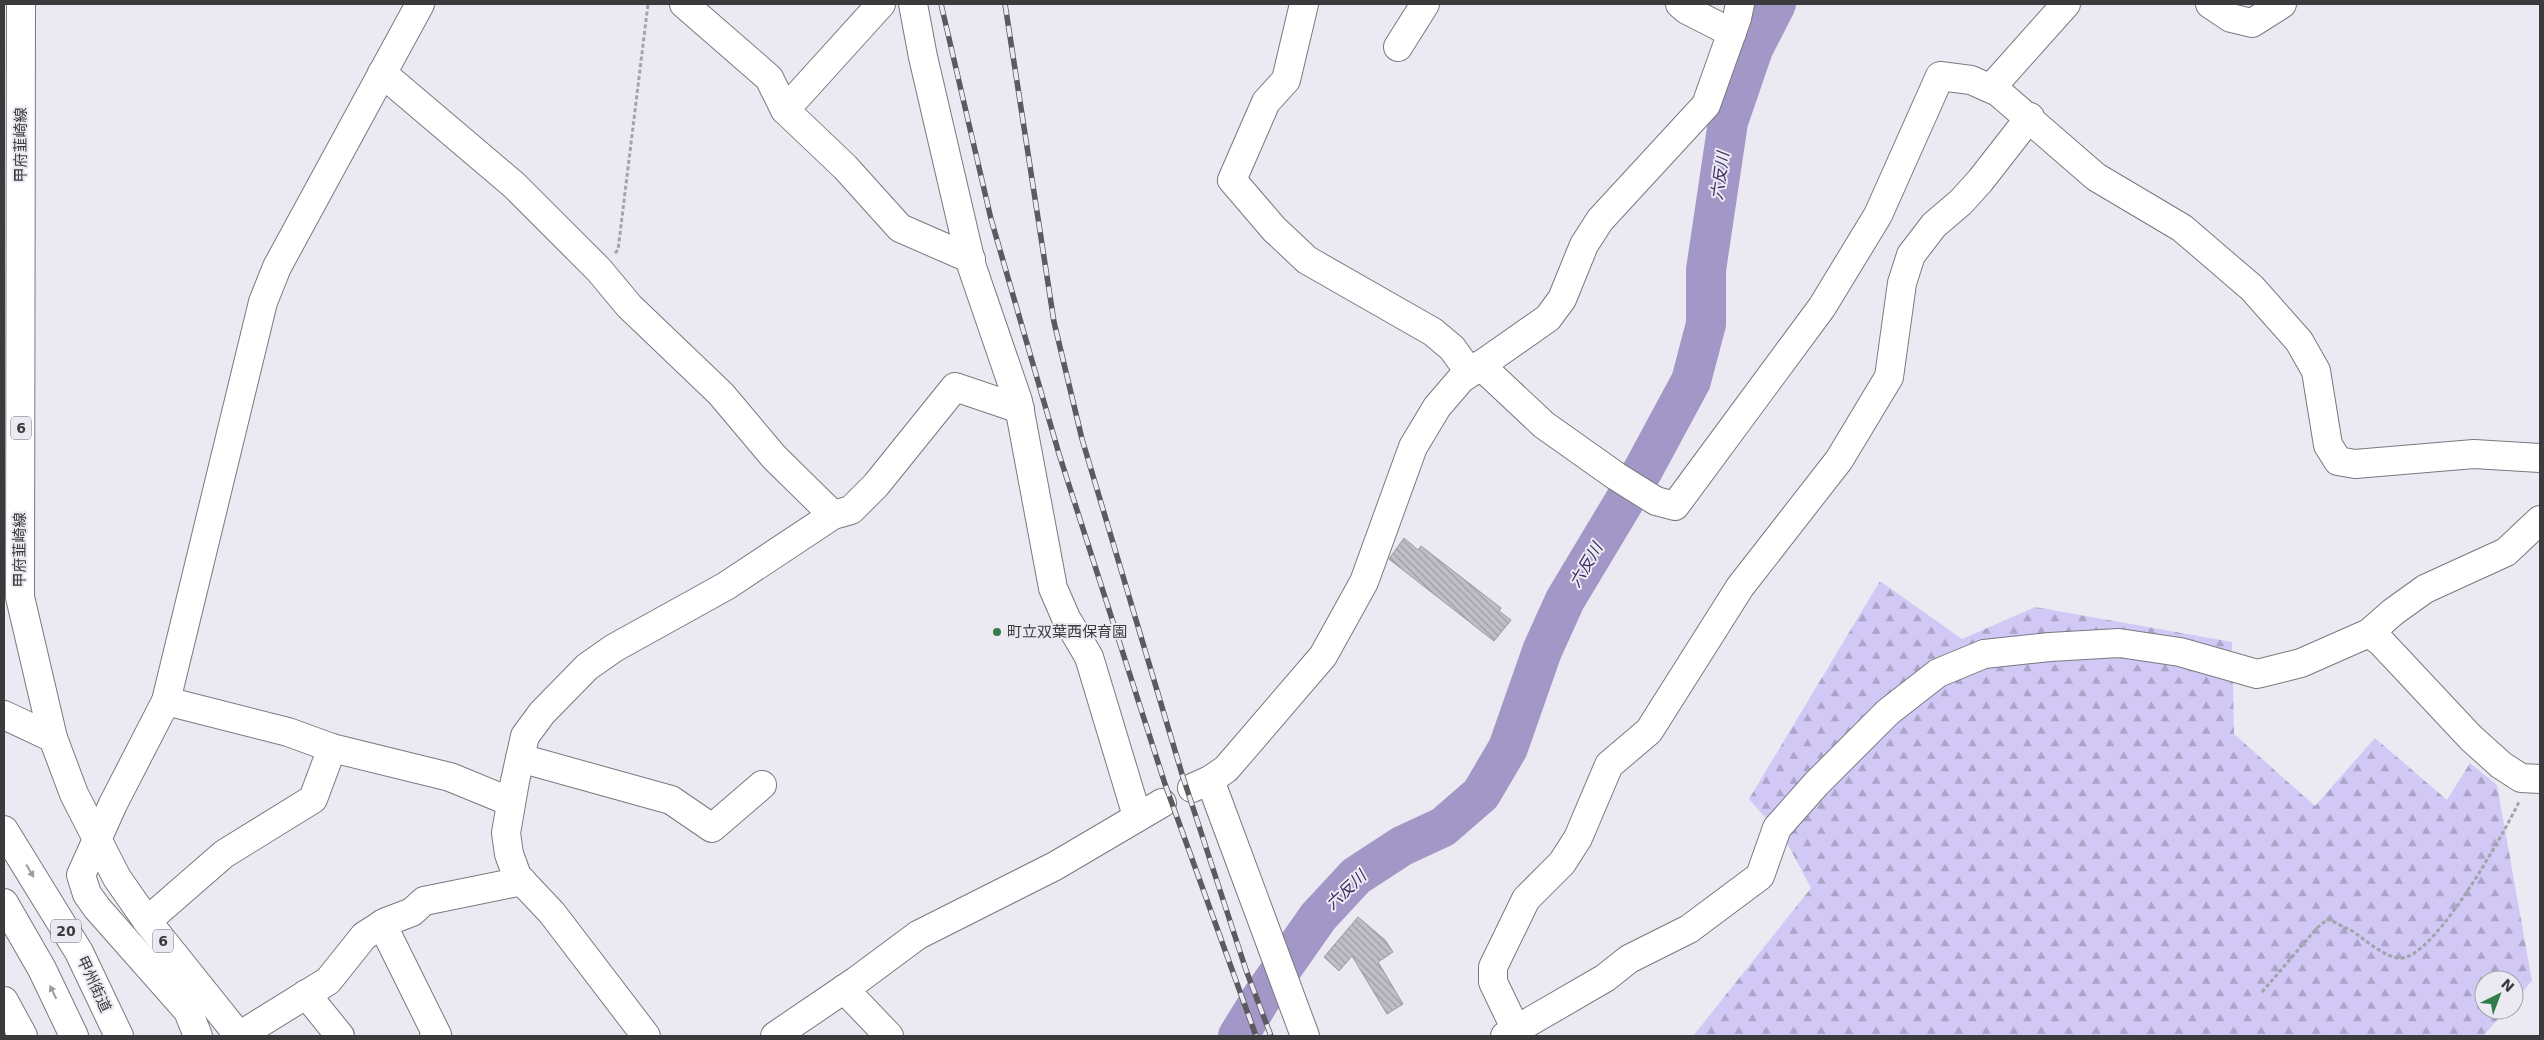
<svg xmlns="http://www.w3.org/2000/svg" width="2544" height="1040" viewBox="0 0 2544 1040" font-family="'DejaVu Sans','Noto Sans JP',sans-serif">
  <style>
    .forest { fill: url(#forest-firs) }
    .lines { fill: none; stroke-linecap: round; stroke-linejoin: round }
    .river { stroke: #a297c6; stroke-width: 40 }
    .building { fill: url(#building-back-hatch); stroke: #9a99a0 }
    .minor-casing { stroke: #7a787f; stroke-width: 30 }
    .major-casing { stroke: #7a787f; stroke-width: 30 }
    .highway-casing { stroke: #7a787f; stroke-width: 30 }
    .path { stroke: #a4a3a9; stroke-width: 3; stroke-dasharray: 4 2.5; stroke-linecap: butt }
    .minor { stroke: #fff; stroke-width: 28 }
    .major { stroke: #fff; stroke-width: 28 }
    .highway { stroke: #fff; stroke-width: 28 }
    .rail-casing { stroke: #5b5a5e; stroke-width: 5.5 }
    .rail { stroke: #ebeaf2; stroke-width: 4; stroke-dasharray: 11; stroke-linecap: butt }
    .oneway { fill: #9d9c9e }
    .poi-dot { fill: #307c4b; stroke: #ebeaf2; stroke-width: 2 }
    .labels { text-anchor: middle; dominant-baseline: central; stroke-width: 4; stroke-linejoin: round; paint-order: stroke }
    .shield { fill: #ebeaf2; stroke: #706f73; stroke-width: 1 }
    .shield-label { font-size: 14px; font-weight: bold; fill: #3b3a3d }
    .street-label { font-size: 15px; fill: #3b3a3d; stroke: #ebeaf2 }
    .poi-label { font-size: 15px; fill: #3b3a3d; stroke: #ebeaf2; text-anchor: start }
    .water-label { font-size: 16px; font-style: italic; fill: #3b2963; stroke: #ebeaf2 }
  </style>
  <defs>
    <pattern id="forest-firs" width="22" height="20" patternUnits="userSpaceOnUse" patternTransform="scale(1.25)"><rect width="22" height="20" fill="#d2c8f6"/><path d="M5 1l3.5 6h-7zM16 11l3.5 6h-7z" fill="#aca3c8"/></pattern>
    <pattern id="building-back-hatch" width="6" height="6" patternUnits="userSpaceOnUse" patternTransform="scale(1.25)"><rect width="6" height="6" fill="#c0bec6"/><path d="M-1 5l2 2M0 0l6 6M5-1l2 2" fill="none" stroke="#9d9ba2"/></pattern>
  </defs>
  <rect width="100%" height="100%" fill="#ebeaf2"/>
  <polygon class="forest" points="1880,581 1962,639 2035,607 2232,642 2234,734 2315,806 2375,738 2447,800 2470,763 2497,785 2532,981 2514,1001 2514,980 2484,980 2484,1010 2506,1010 2483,1036 1693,1036 1811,888 1786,841 1749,799"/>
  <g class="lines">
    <polyline class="river" points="1238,1036 1262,997 1318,917 1356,876 1402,846 1443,827 1481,794 1508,748 1542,651 1565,600 1643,470 1691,381 1706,324 1706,270 1728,122 1753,49 1776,4"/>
  </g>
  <g class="building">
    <polygon points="1404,538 1418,550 1421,546 1501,608 1499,611 1511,620 1494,641 1389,559"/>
    <polygon points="1358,917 1385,940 1393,952 1378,962 1403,1004 1387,1014 1352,956 1339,971 1324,957"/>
  </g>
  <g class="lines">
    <g class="minor-casing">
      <g id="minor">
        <polyline points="684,4 769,78 785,110 845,167 900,228 971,259"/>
        <polyline points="913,4 923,57 972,267 1018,401 1053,588 1066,618 1089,657 1137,816"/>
        <polyline points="1304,4 1286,80 1266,102 1232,180 1274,229 1307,260 1433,332 1452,348 1470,373"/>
        <polyline points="1680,4 1687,10 1732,33"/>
        <polyline points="2210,4 2231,18 2252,23 2282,4"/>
        <polyline points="1398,47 1425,4"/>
        <polyline points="382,73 514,185 599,270 629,306 721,394 774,457 833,515"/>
        <polyline points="1991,88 2066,4"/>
        <polyline points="785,110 881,4"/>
        <polyline points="1480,365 1544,425 1616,476 1656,501 1675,506 1822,307 1878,215 1940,76 1971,80 1998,92 2096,177 2182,228 2252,288 2299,341 2316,371 2328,445 2338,461 2355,464 2474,454 2540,458"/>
        <polyline points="2369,633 2381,642 2471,738 2501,765 2521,778 2540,779"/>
        <polyline points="166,701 288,732 332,748 450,777 511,802"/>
        <polyline points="4,715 53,738"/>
        <polyline points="520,758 671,800 712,828 762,785"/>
        <polyline points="1210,780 1305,1036"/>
        <polyline points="1192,788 1210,780 1226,769 1323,656 1364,582 1413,447 1437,407 1461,379 1548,318 1562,299 1584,245 1600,220 1706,105 1737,18 1740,4"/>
        <polyline points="147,921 224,854 313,799 332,748"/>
        <polyline points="382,924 437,1035 434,1036"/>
        <polyline points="844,989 889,1036"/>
        <polyline points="306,994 340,1036"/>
        <polyline points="4,1001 23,1036"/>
        <polyline points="1515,1028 1493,982 1493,967 1526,899 1562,863 1578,838 1609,765 1649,731 1740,587 1839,460 1889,377 1902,283 1911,255 1934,225 1961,202 1980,181 2030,117"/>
        <polyline points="198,1036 188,1011 97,908 87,894 81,875 113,804 166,701 263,302 277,267 420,4"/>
        <polyline points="239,1036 328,981 364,936 386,922 412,912 424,901 522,881"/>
        <polyline points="646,1036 552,913 517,876 509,854 506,833 515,781 525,736 542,713 587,667 614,648 726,586 833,515 851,510 876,485 955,387 1020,409"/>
        <polyline points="775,1036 856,981 918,935 1055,866 1162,803"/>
        <polyline points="1505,1036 1605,978 1629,959 1689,929 1760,876 1777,828 1816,784 1888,712 1938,673 1984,654 2050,647 2119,643 2180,652 2257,674 2301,663 2369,633 2393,612 2425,589 2506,552 2540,520"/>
      </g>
    </g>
    <g class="major-casing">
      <polyline id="major" points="21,4 20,597 53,738 74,794 117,878 147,921 239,1036"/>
    </g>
    <g class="highway-casing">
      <g id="highway">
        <polyline points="4,830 79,952 119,1036"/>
        <polyline points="4,903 42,969 74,1036"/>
      </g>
    </g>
    <g class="path">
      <polyline points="615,253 618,250 648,4"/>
      <path d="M2262,992L2317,928L2328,919C2336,923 2344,927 2352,931C2366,940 2381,955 2398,958C2432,964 2505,831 2519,802"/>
    </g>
    <use href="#minor" class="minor"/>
    <use href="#major" class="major"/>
    <use href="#highway" class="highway"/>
    <g class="rail-casing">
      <g id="rail">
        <polyline points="941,4 991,219 1059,454 1165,784 1256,1036"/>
        <polyline points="1005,4 1054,322 1082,439 1182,774 1246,970 1271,1036"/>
      </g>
    </g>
    <use href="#rail" class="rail"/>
  </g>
  <defs><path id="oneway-solid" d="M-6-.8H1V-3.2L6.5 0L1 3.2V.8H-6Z" transform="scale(1.25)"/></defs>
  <g class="oneway">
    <use href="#oneway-solid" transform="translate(30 871) rotate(59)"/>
    <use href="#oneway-solid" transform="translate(53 992) rotate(-116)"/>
  </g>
  <circle class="poi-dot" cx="997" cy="632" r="5"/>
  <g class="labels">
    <g class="shield">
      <rect x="11" y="416.5" width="20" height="23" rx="4"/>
      <rect x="51" y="919.5" width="30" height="23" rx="4"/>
      <rect x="153" y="929.5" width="20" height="23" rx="4"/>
    </g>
    <g class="shield-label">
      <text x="21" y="428">6</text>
      <text x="66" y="931">20</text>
      <text x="163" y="941">6</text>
    </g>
    <g class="street-label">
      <text transform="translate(21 145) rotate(-90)">甲府韮崎線</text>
      <text transform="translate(20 550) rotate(-90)">甲府韮崎線</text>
      <text transform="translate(94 984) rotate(65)">甲州街道</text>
    </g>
    <g class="poi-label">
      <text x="1007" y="632">町立双葉西保育園</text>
    </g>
    <g class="water-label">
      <text transform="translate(1720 176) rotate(-82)">六反川</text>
      <text transform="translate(1586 565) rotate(-59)">六反川</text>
      <text transform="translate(1346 890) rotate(-43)">六反川</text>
    </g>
  </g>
  <rect width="2544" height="1040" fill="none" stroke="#3b3a3d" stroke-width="10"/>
  <g transform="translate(2499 995) rotate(42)"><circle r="24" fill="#ebeaf2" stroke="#a5a4aa"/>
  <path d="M0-4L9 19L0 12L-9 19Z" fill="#307c4b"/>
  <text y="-8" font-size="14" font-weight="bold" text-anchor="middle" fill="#3b3a3d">N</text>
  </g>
</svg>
